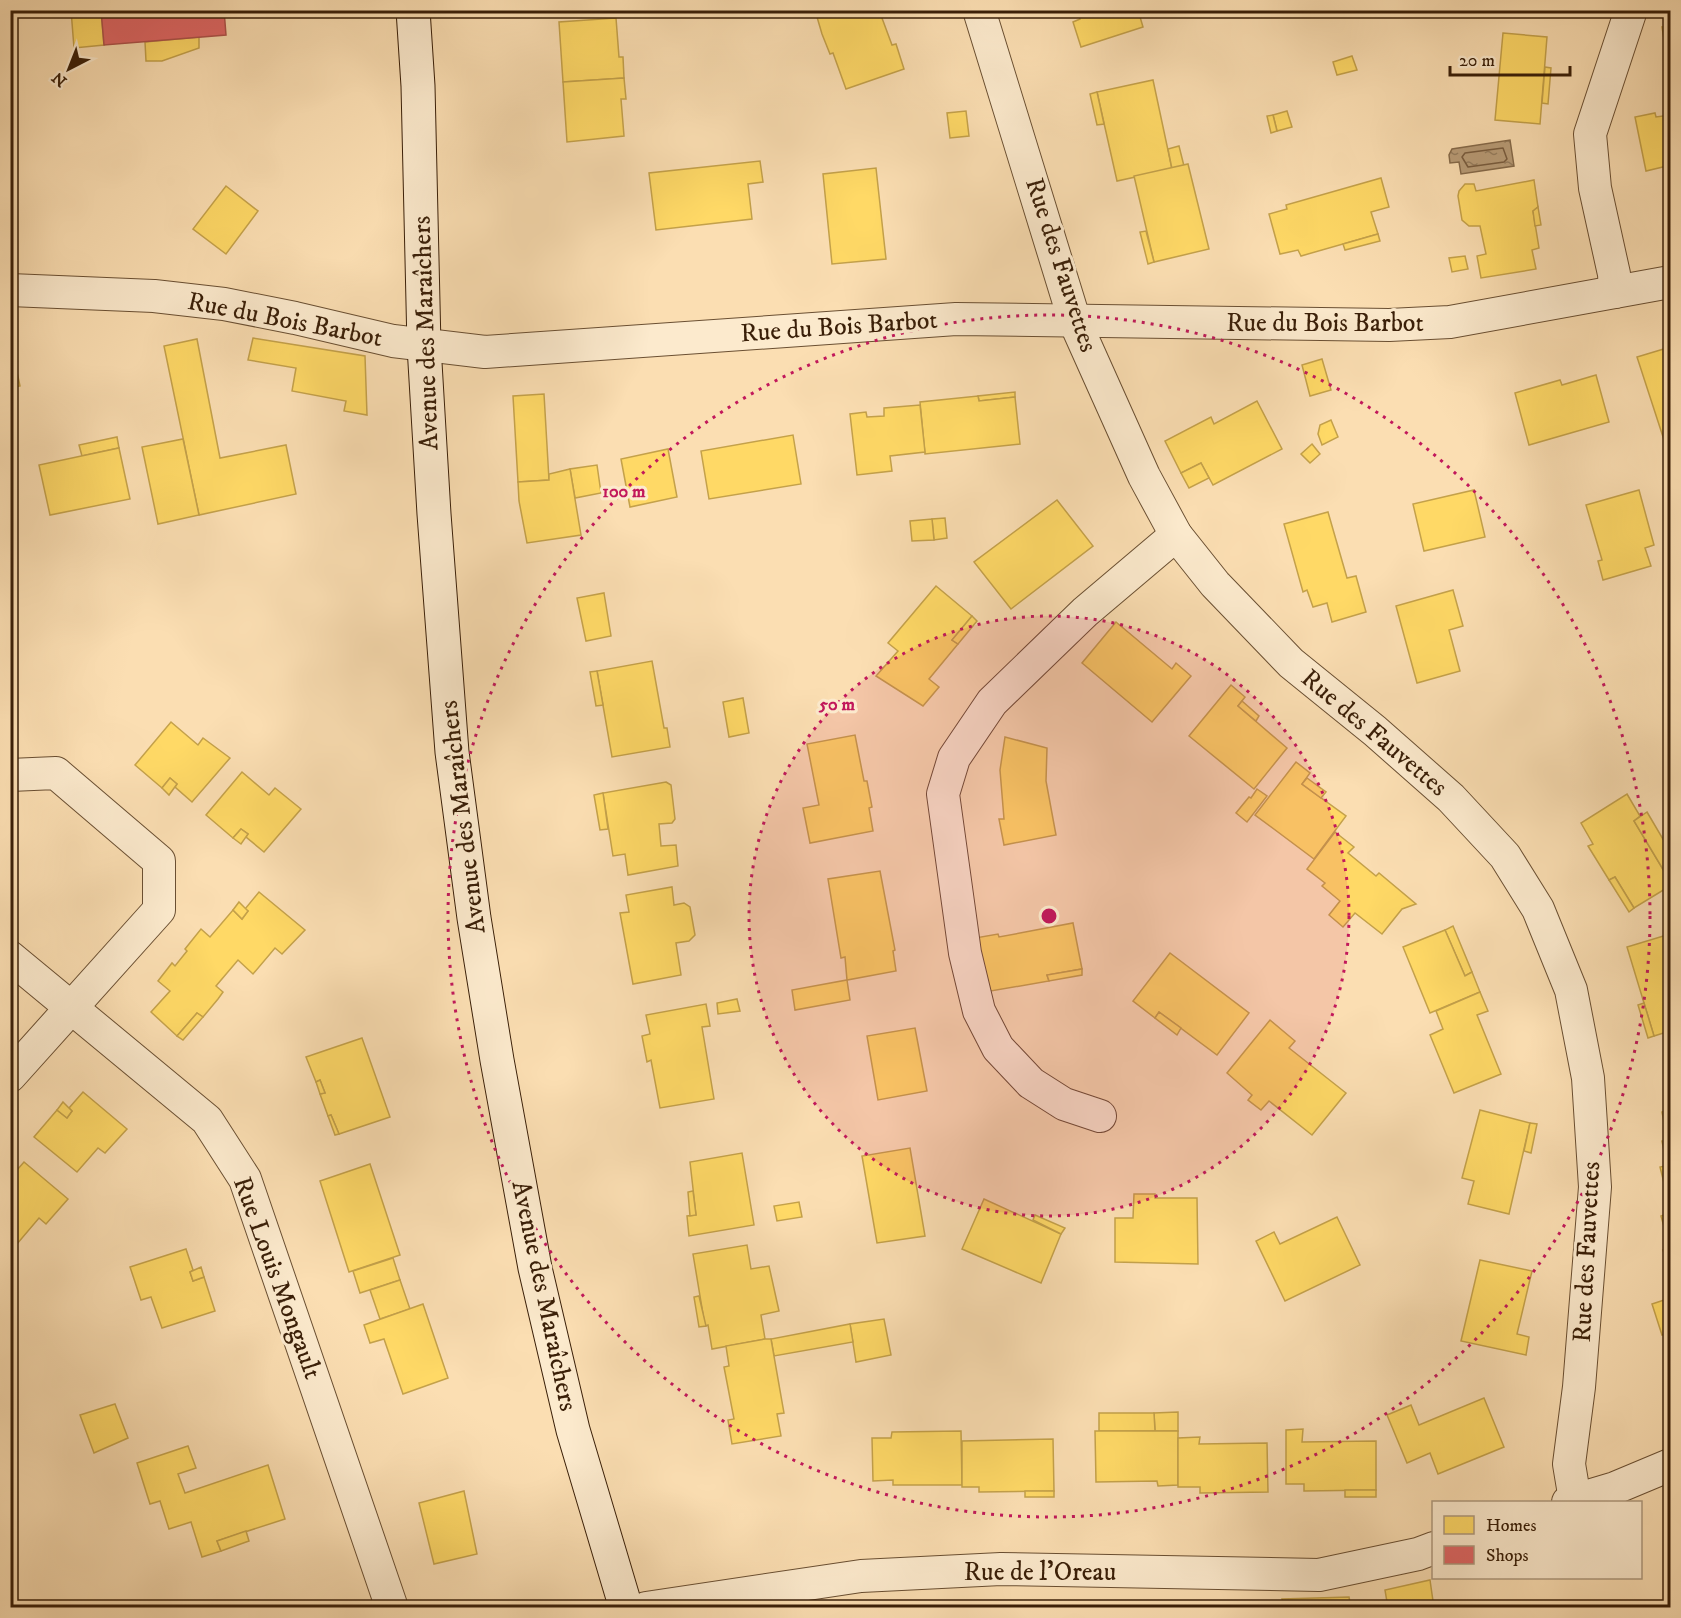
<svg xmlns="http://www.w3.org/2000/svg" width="1681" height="1618" viewBox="0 0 1681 1618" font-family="'IM FELL DW Pica',serif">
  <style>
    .water { fill: url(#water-ripples); stroke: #866b4b; stroke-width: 1.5 }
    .homes { fill: #ffd966; stroke: #c4a14a; stroke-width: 1.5 }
    .shops { fill: #e06666; stroke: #ae514a; stroke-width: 1.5 }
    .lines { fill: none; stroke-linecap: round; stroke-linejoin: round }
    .shore { stroke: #7a5e40; stroke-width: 1.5 }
    .street-casing { stroke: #6a4f32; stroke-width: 34 }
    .secondary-casing { stroke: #3a1f08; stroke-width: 35 }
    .street { stroke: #fceacd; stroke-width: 32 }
    .secondary { stroke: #fceacd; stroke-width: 33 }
    .ring { fill: none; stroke: #c2185b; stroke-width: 3; stroke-dasharray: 3 6 }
    .labels { text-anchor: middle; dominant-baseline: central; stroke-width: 6; stroke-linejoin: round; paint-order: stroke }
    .street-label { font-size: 26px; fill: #3a1f08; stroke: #fceacd }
    .centre { fill: #c2185b; stroke: #fceacd; stroke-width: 3 }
    .ring-label { font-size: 18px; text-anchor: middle; font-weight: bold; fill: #c2185b; stroke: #fceacd; stroke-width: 6; stroke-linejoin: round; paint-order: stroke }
  </style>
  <defs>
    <pattern id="water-ripples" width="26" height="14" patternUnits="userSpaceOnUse" patternTransform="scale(1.5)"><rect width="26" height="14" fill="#b99d78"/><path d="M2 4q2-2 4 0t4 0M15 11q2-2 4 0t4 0" fill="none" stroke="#977f60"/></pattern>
  </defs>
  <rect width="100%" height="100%" fill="#fbdeb2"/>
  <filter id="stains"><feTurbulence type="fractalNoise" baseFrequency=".00333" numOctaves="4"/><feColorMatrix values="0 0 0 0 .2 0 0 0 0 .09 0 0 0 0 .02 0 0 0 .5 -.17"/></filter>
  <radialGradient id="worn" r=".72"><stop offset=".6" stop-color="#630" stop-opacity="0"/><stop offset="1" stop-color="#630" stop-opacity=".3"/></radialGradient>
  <polygon class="water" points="1510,140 1514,166 1461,174 1459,162 1450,163 1449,155 1452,149"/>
  <g class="homes">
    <polygon points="71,10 101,10 104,45 74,48"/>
    <polygon points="818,10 879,10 892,45 896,44 904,69 846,89 833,53 830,54 822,34 817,17 820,15"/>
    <polygon points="1077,10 1138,10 1143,27 1081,47 1073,22 1080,19"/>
    <polygon points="1513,10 1561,10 1560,16"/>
    <polygon points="616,18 619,57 623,57 624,78 563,82 559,22"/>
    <polygon points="1670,26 1670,51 1666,52 1662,27"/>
    <polygon points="1503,33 1547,37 1540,124 1495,120"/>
    <polygon points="199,37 199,48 162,61 146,61 145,42"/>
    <polygon points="1352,56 1357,70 1337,75 1333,62"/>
    <polygon points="1545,67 1551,68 1548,104 1542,103"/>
    <polygon points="624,78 626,99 621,99 624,136 567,142 563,82"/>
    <polygon points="1153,80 1172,169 1117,181 1097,92"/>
    <polygon points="1097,92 1104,124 1097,125 1090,94"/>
    <polygon points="966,111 969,136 950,138 947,113"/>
    <polygon points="1287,111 1292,127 1277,131 1273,115"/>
    <polygon points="1655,113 1656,117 1670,115 1670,170 1667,170 1667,166 1646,171 1635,117"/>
    <polygon points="1273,115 1277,131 1271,133 1267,116"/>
    <polygon points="1179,146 1184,166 1172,169 1168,149"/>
    <polygon points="760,161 763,182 748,184 752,219 656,230 649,173"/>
    <polygon points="1188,164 1209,249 1154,262 1134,176"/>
    <polygon points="876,168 886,259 832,264 823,174"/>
    <polygon points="1381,178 1389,207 1371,212 1378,234 1301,256 1298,250 1280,254 1269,214 1287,209 1286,205"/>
    <polygon points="1534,180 1538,207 1533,211 1539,248 1532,250 1536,269 1481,278 1477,256 1486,254 1480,226 1469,226 1462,220 1458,196 1459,191 1465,184 1474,184 1476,191"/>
    <polygon points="226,186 258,211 226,254 193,229"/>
    <polygon points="1538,207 1541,225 1535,226 1533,211"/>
    <polygon points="1146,231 1154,262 1148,264 1140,232"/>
    <polygon points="1378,234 1380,241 1345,250 1343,244"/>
    <polygon points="1465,256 1468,269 1452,272 1449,258"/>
    <polygon points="253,338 365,356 367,415 344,411 346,401 292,391 296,368 248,360"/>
    <polygon points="197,339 220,458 286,445 296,494 199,515 164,346"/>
    <polygon points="1667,348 1670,360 1670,441 1665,443 1637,357"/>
    <polygon points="1322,359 1331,390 1310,396 1302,365"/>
    <polygon points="15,363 20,386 10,388 10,364"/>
    <polygon points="1596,375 1609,422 1529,445 1515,393 1560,380 1562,385"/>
    <polygon points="1015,392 1015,397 979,401 978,396"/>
    <polygon points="544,394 549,480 518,482 513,396"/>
    <polygon points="978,396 979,401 1015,397 1020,444 925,454 920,402"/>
    <polygon points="1257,401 1282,449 1213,485 1201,463 1181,473 1165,441 1211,417 1214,424"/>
    <polygon points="920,405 925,452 890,456 892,471 857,475 850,414 866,412 867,417 884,416 884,408"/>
    <polygon points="1331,420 1338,437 1322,445 1318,434 1320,425"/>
    <polygon points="793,435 801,484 709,499 701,451"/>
    <polygon points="117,437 119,448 82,456 79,445"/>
    <polygon points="183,439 199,515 158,524 142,447"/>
    <polygon points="1312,444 1320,454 1310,463 1301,454"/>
    <polygon points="119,448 130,499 50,515 39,465"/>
    <polygon points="668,449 677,497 630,507 621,459"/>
    <polygon points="1201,463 1209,478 1189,488 1181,473"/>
    <polygon points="597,465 601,493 575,498 570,469"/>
    <polygon points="570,469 581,535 527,543 519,501 518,482 549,480 549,474"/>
    <polygon points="1474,490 1485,537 1424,551 1413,504"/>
    <polygon points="1639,490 1654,545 1645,548 1651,566 1603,580 1598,561 1602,560 1586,505"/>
    <polygon points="1057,500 1093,546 1011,609 974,562"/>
    <polygon points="1328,512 1347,578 1356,576 1366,612 1332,622 1327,603 1313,607 1307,590 1303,592 1284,524"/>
    <polygon points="945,518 947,538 934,540 932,519"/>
    <polygon points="932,519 934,540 912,541 910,521"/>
    <polygon points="936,586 972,616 952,640 958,644 929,679 939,687 923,706 876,676 898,651 888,643"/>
    <polygon points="1453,590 1463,626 1449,630 1460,671 1417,683 1396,606"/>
    <polygon points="604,593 611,636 586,641 577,598"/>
    <polygon points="972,616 977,621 958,644 952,640"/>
    <polygon points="1116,622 1172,669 1176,663 1191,676 1152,722 1082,663"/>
    <polygon points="652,661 664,728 667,728 670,747 612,757 597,671"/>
    <polygon points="597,671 603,705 596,706 590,672"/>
    <polygon points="1231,685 1245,697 1238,706 1287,748 1254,789 1189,736"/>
    <polygon points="743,698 749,733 729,737 723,702"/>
    <polygon points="1242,701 1259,716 1256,721 1238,706"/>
    <polygon points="171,722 198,745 203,738 230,758 192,802 175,787 177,784 170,778 162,788 135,765"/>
    <polygon points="855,735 864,781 867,781 872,807 869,808 873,831 810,843 803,808 819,805 807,744"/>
    <polygon points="1005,737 1047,748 1046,781 1056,835 1004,845 999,819 1004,819 1000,770"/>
    <polygon points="1296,762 1310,773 1302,784 1346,816 1314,859 1255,815"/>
    <polygon points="242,772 269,795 275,788 301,809 264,852 246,837 248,834 241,829 233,838 206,815"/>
    <polygon points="170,778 177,784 169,795 162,788"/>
    <polygon points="1307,778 1326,792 1321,798 1302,784"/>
    <polygon points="666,782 671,785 675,819 672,823 659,824 661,846 676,845 678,866 628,875 625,854 613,856 603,793"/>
    <polygon points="1257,789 1267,796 1247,822 1236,813 1249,797 1251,798"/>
    <polygon points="603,793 608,829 600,830 594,795"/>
    <polygon points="1627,794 1640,816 1634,821 1670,881 1670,886 1634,908 1615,877 1609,880 1588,846 1593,844 1581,823"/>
    <polygon points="1647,812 1670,851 1670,881 1634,821"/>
    <polygon points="241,829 248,834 241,844 233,838"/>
    <polygon points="1335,832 1354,847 1348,853 1376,876 1379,873 1416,904 1402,909 1382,934 1355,913 1343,927 1329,915 1340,901 1322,886 1325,883 1307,869"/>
    <polygon points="880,871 895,950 893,951 896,971 847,980 845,957 841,958 828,879"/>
    <polygon points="1615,877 1634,908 1629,912 1609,880"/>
    <polygon points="672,887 674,905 684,903 690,907 695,935 689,941 676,943 681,975 633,984 620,913 629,912 626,895"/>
    <polygon points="259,892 305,930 282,954 275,948 253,974 238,960 216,986 223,992 218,999 203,1017 197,1013 177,1036 151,1012 170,991 158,981 172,963 175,966 187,951 185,949 201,929 210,937 233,910 242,919 248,911 245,909"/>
    <polygon points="239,902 248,911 242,919 233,910"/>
    <polygon points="1073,923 1082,969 1047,975 1049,981 985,992 975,938 998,934 999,937"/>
    <polygon points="1453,926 1472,972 1465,976 1445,930"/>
    <polygon points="1445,930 1465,976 1472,972 1480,992 1430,1013 1403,947"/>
    <polygon points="1670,934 1670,1031 1654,1036 1627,947"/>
    <polygon points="1170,953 1249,1013 1217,1055 1159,1012 1155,1018 1133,1001"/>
    <polygon points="1082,969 1082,975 1049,981 1047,975"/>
    <polygon points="847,980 850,1000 795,1010 792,990"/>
    <polygon points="1480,992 1488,1011 1477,1015 1501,1074 1454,1093 1430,1035 1443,1029 1436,1011"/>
    <polygon points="737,999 740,1011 718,1014 717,1003"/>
    <polygon points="1644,1003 1654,1036 1648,1038 1638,1005"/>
    <polygon points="706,1004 710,1026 702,1027 714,1099 660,1108 651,1060 647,1062 642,1036 650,1034 646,1015"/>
    <polygon points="1159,1012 1181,1028 1177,1035 1155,1018"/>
    <polygon points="197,1013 203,1017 183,1040 177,1036"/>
    <polygon points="1270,1020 1295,1041 1289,1048 1346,1093 1312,1135 1269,1101 1261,1110 1248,1100 1252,1095 1227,1073"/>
    <polygon points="915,1028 927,1091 878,1100 867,1036"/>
    <polygon points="362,1038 390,1117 339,1134 331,1115 328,1116 320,1094 325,1093 320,1080 316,1082 306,1057"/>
    <polygon points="320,1080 325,1093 320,1094 316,1082"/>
    <polygon points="83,1092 127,1129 105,1153 98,1148 77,1172 34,1137 57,1110 67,1118 72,1111 69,1108"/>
    <polygon points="63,1102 72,1111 67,1118 57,1110"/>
    <polygon points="1480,1110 1530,1123 1509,1214 1468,1204 1474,1181 1462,1178"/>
    <polygon points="1670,1110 1670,1153 1662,1112"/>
    <polygon points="331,1115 339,1134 335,1135 328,1116"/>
    <polygon points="1530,1123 1537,1124 1531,1153 1524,1151"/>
    <polygon points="1668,1140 1670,1165 1667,1166 1662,1141"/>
    <polygon points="910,1148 925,1236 877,1243 862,1156"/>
    <polygon points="742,1153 754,1225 689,1236 687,1216 696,1215 690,1162"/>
    <polygon points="24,1162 68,1199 46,1224 39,1218 17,1244 10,1238 10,1184 13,1181 10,1178"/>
    <polygon points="370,1164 400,1255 349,1272 320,1181"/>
    <polygon points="1670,1165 1670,1182 1664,1183 1660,1167"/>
    <polygon points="693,1191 696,1215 690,1216 688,1192"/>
    <polygon points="1134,1194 1155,1194 1155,1198 1197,1198 1198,1264 1115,1262 1115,1218 1133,1218"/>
    <polygon points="984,1199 1061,1234 1041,1283 962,1249"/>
    <polygon points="799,1202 802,1217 777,1221 774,1206"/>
    <polygon points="1670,1213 1670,1248 1661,1216"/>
    <polygon points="1035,1215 1065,1228 1061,1234 1033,1220"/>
    <polygon points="1337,1217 1360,1265 1285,1301 1256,1241 1274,1232 1280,1244"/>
    <polygon points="747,1245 751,1269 769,1266 779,1311 761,1315 765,1339 712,1349 708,1325 705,1326 693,1254"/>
    <polygon points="1670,1248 1670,1271 1663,1250"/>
    <polygon points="186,1249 193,1270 190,1272 193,1281 204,1277 215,1311 162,1328 151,1297 141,1300 130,1267"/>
    <polygon points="393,1258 400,1280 360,1293 353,1271"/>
    <polygon points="1480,1260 1532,1271 1517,1334 1529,1337 1526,1355 1461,1341"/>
    <polygon points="201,1267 204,1277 193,1281 190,1272"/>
    <polygon points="400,1280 410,1309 380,1319 370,1290"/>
    <polygon points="699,1296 706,1326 699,1327 694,1297"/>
    <polygon points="1670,1298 1670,1339 1669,1333 1662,1335 1652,1304"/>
    <polygon points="423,1304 448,1378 403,1394 384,1339 370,1343 364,1325"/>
    <polygon points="884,1319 891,1355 856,1362 850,1324"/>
    <polygon points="850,1324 853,1342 774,1356 771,1339"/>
    <polygon points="765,1339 771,1339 784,1413 777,1414 781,1436 732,1444 728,1420 734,1419 724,1367 729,1366 726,1346"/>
    <polygon points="1484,1398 1504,1447 1438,1474 1430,1453 1407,1463 1387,1415 1411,1405 1419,1425"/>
    <polygon points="115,1404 128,1438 94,1453 80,1415"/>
    <polygon points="1178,1412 1178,1431 1155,1431 1154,1413"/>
    <polygon points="1099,1413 1154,1413 1155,1431 1099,1431"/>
    <polygon points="1303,1429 1302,1442 1376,1441 1376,1490 1304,1491 1304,1484 1286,1484 1286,1430"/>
    <polygon points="961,1431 962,1485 893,1485 893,1480 873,1481 872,1438 891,1438 892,1432"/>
    <polygon points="1095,1431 1178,1431 1178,1485 1158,1486 1157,1481 1096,1482"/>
    <polygon points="1200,1437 1199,1444 1267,1443 1268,1492 1200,1493 1200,1487 1178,1487 1178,1438"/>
    <polygon points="1053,1439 1054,1491 979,1492 979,1487 962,1487 962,1441"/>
    <polygon points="188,1446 196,1468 178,1474 185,1493 268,1465 285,1519 217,1541 221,1551 202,1557 191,1522 169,1529 160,1501 150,1504 137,1463"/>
    <rect x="1345" y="1490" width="31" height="7"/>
    <polygon points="464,1491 477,1554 434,1564 419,1503"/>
    <rect x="1025" y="1491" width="29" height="6"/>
    <polygon points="246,1531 249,1541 221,1551 217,1541"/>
    <polygon points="1430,1580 1434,1608 1388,1608 1385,1590"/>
    <polygon points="1349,1597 1351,1608 1284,1608 1282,1599"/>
    <polygon points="977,1601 978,1608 929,1608 929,1604"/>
    <polygon points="1176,1601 1176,1608 1117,1608 1116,1602"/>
  </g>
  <polygon class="shops" points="101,10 224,10 226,35 104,45"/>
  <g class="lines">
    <polygon class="shore" points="1503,148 1507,159 1504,162 1468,167 1462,157 1465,153"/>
    <g class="street-casing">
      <g id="street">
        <polyline points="979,10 1075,322 1144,476 1176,535 1215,584 1291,663 1375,731 1451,798 1505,856 1538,909 1571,990 1588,1078 1595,1187 1579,1387 1569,1464 1575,1500"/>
        <polyline points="10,290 154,296 224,304 295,318 393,341 485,352 956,319 1389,325 1450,322 1670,282"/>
        <polyline points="1615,292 1614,274 1595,188 1590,134 1631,10"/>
        <polyline points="10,775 56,773 159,861 159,910 10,1076"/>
        <polyline points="10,957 207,1120 245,1179 392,1608"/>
        <polyline points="1100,1116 1064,1104 1031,1083 998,1048 979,1011 965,953 943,794 954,758 992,702 1085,612 1176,535"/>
        <polyline points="1568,1502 1615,1488 1670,1465"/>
        <polyline points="646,1608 861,1576 1001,1569 1319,1575 1418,1554 1434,1548"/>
      </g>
    </g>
    <g class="secondary-casing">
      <polyline id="secondary" points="413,10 418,86 424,346 434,514 452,752 474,918 497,1060 535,1268 573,1430 626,1608"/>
    </g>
    <use href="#street" class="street"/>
    <use href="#secondary" class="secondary"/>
  </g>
  <circle cx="1049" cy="916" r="300" fill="#c2185b" fill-opacity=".12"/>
  <g class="ring">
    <circle cx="1049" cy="916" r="300"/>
    <circle cx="1049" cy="916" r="601"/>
  </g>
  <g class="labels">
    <g class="street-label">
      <text transform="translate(1061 265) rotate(72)">Rue des Fauvettes</text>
      <text transform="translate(285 320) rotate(11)">Rue du Bois Barbot</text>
      <text x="1325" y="323">Rue du Bois Barbot</text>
      <text transform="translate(839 327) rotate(-4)">Rue du Bois Barbot</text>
      <text transform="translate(426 333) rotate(-92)">Avenue des Maraîchers</text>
      <text transform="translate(1374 733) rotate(40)">Rue des Fauvettes</text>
      <text transform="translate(463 817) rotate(-97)">Avenue des Maraîchers</text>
      <text transform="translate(1587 1252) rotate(-87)">Rue des Fauvettes</text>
      <text transform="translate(277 1278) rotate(70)">Rue Louis Mongault</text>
      <text transform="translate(544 1296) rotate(78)">Avenue des Maraîchers</text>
      <text x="1040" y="1572">Rue de l'Oreau</text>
    </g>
  </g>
  <circle cx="1049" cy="916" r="9" class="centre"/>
  <g class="ring-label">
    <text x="624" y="497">100 m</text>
    <text x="837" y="710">50 m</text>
  </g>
  <rect width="1681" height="1618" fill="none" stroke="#fbdeb2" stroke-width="36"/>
  <rect x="12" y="12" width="1657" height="1594" fill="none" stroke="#3a1f08" stroke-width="3"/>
  <rect x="18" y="18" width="1645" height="1582" fill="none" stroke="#3a1f08" stroke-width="1.5"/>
  <rect x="1432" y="1501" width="210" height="78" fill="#fceacd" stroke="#ae997e" stroke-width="1.5"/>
  <rect x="1444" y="1516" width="30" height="18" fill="#ffd966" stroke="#ae997e" stroke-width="1.5"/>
  <text x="1486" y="1531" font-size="18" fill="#3a1f08">Homes</text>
  <rect x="1444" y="1546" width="30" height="18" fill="#e06666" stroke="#ae997e" stroke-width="1.5"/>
  <text x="1486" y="1561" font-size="18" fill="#3a1f08">Shops</text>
  <g transform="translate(69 69) rotate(222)" stroke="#fceacd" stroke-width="4.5" paint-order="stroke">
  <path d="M0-4.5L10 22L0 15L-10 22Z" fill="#3a1f08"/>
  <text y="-9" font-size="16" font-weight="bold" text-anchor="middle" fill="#3a1f08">N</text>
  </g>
  <path d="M1450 66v9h120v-9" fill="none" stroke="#3a1f08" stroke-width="3"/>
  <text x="1459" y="66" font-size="18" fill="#3a1f08" stroke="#fceacd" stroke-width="4.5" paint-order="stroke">20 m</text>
  <rect width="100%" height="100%" filter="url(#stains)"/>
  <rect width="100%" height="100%" fill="url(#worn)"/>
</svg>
